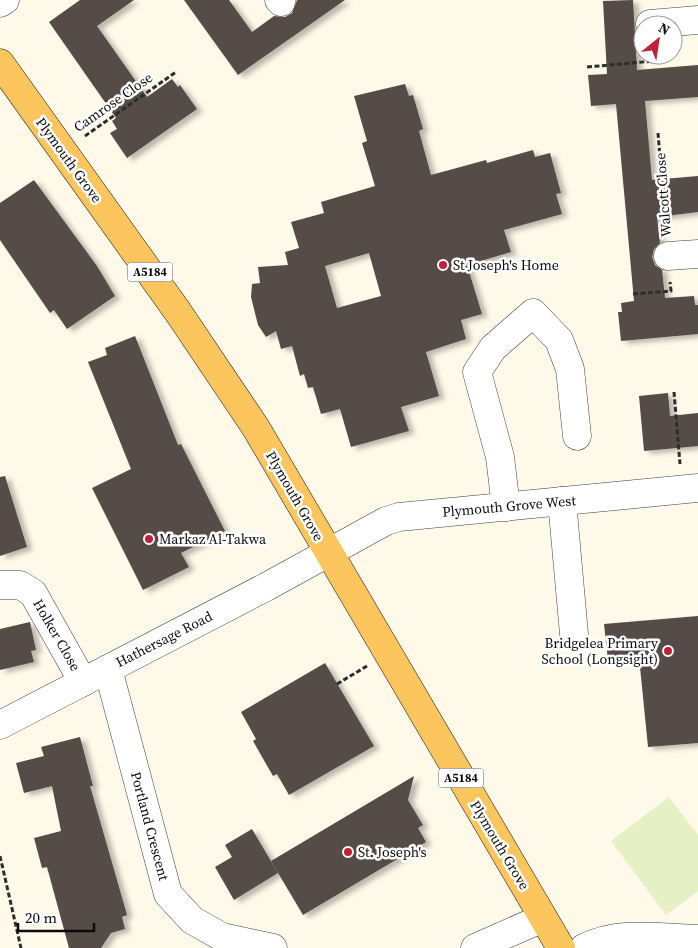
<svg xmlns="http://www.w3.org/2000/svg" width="698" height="948" viewBox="0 0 698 948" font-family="'Source Serif 4',serif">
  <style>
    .pitch { fill: #e6f0c5 }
    .building { fill: #544b47; fill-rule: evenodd; filter: url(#shadow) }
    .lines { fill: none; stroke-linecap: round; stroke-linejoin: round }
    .minor-casing { stroke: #3e3e3e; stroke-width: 29 }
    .major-casing { stroke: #1c1c1c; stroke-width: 29 }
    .path { stroke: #2d2d2d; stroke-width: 3; stroke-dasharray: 5 2.5; stroke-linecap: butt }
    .minor { stroke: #fff; stroke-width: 28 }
    .major { stroke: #fcc55d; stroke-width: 28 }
    .poi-dot { fill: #be2138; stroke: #fff; stroke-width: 2 }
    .labels { text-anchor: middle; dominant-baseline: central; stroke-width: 5; stroke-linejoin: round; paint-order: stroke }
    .shield { fill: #fff; stroke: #545454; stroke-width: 1 }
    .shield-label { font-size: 12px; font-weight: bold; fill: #0b0b0b }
    .street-label { font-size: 14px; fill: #0b0b0b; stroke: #fff }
    .poi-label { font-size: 14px; fill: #0b0b0b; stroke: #fff; text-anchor: start }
  </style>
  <defs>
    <filter id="shadow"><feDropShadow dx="5.5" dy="3" stdDeviation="2.5" flood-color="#0004"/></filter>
  </defs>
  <rect width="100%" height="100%" fill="#fff9ea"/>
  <polygon class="pitch" points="669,797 698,835 698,891 666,915 611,841"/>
  <g class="building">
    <polygon points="80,0 134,0 97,26 147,97 172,79 178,87 180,85 197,109 127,158 110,133 117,129 112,121 116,118 49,22"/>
    <polygon points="184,0 229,0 252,32 274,16 285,17 292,13 297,0 345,0 238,75"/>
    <polygon points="633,0 637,70 698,65 698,97 645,101 652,180 698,176 698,212 657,217 660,243 654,249 652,257 655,265 662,270 665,298 694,296 695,305 698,305 698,334 621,341 618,312 622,312 621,303 634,301 616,104 591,106 588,75 607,74 603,1"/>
    <path d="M405,84L409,96L413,95L423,129L419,131L431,175L486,160L487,163L533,150L535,157L550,153L561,193L556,194L562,214L504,230L511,252L467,265L482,314L461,320L466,339L426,352L439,396L401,407L409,431L351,447L340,409L321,414L313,387L308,388L304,374L300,376L292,346L281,349L276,331L266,337L258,325L251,297L252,284L260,283L258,267L288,265L285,252L299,248L291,222L324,213L321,202L375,186L362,143L367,141L354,96ZM369,253L381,296L337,308L325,266Z"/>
    <polygon points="34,180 97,266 115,296 67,329 54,310 50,313 0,240 0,203"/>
    <polygon points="135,336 178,445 181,444 225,531 181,553 189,567 143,590 92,488 131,469 88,362 107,355 105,348"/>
    <polygon points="668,393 670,416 698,413 698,446 644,451 639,396"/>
    <polygon points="5,476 27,547 0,556 0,477"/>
    <polygon points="698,616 698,743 648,747 639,657 608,660 604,624"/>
    <polygon points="30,622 36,650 31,651 34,662 0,670 0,629"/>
    <polygon points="325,663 374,746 289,795 277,774 273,776 253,741 256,739 241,712"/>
    <polygon points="80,737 93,786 90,786 127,915 122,917 125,929 111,933 101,948 69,948 47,867 42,868 34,838 61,831 52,786 24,793 16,763 44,756 41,747"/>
    <polygon points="414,776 408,800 423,825 418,828 426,842 303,915 271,861"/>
    <polygon points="252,829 278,873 234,900 215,867 232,857 225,845"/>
  </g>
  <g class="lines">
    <g class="minor-casing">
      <g id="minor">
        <polyline points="279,0 281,2"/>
        <polyline points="0,3 5,0"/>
        <polyline points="650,24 698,20"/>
        <polyline points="668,256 698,254"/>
        <polyline points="562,501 574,634"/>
        <polyline points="506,507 500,457 477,372 493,348 533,313 559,340 570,369 577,436"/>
        <polyline points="0,585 20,585 33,593 83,682"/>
        <polyline points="108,669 168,894 192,920 222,937 273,948"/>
        <polyline points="0,725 266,587 386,521 399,517 698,488"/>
        <polyline points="475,948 543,918"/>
        <path d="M584,948C619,930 660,938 698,939"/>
      </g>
    </g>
    <g class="major-casing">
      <polyline id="major" points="0,63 178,312 256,428 561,948"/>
    </g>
    <g class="path">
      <polyline points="587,67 654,61 653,55"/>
      <polyline points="658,133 666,230"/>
      <polyline points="85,136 176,72"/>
      <polyline points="633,294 671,291 670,282"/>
      <polyline points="674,392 680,464"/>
      <polyline points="337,684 367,666"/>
      <polyline points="0,856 21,948"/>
    </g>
    <use href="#minor" class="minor"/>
    <use href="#major" class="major"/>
  </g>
  <g class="poi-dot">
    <circle cx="443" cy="265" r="5"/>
    <circle cx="149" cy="539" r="5"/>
    <circle cx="668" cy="651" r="5"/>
    <circle cx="348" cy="852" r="5"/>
  </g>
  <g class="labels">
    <g class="shield">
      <rect x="127.5" y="262.5" width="45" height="19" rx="4"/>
      <rect x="438.5" y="768.5" width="45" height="19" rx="4"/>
    </g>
    <g class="shield-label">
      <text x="150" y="272">A5184</text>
      <text x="461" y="778">A5184</text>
    </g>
    <g class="street-label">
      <text transform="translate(113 102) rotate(-35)">Camrose Close</text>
      <text transform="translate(69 160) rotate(54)">Plymouth Grove</text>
      <text transform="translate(663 195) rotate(-94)">Walcott Close</text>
      <text transform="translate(295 496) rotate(60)">Plymouth Grove</text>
      <text transform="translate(509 506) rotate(-5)">Plymouth Grove West</text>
      <text transform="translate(57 635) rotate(60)">Holker Close</text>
      <text transform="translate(164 639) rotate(-27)">Hathersage Road</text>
      <text transform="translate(150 826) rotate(75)">Portland Crescent</text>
      <text transform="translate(500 845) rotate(59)">Plymouth Grove</text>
    </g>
    <g class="poi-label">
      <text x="453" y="265">St Joseph's Home</text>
      <text x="159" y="539">Markaz Al-Takwa</text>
      <text x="658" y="643" text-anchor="end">Bridgelea Primary<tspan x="658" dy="16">School (Longsight)</tspan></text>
      <text x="358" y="852">St. Joseph's</text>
    </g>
  </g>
  <g transform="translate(658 40) rotate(30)"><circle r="24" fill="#ffffff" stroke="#9d9d9d"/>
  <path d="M0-4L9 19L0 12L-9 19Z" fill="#be2138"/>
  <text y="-8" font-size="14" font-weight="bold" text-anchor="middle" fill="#0b0b0b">N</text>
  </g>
  <path d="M18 923v8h76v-8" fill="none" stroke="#0b0b0b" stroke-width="2.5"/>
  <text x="25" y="923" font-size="15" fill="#0b0b0b" stroke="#ffffff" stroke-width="4" paint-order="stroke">20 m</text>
</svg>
